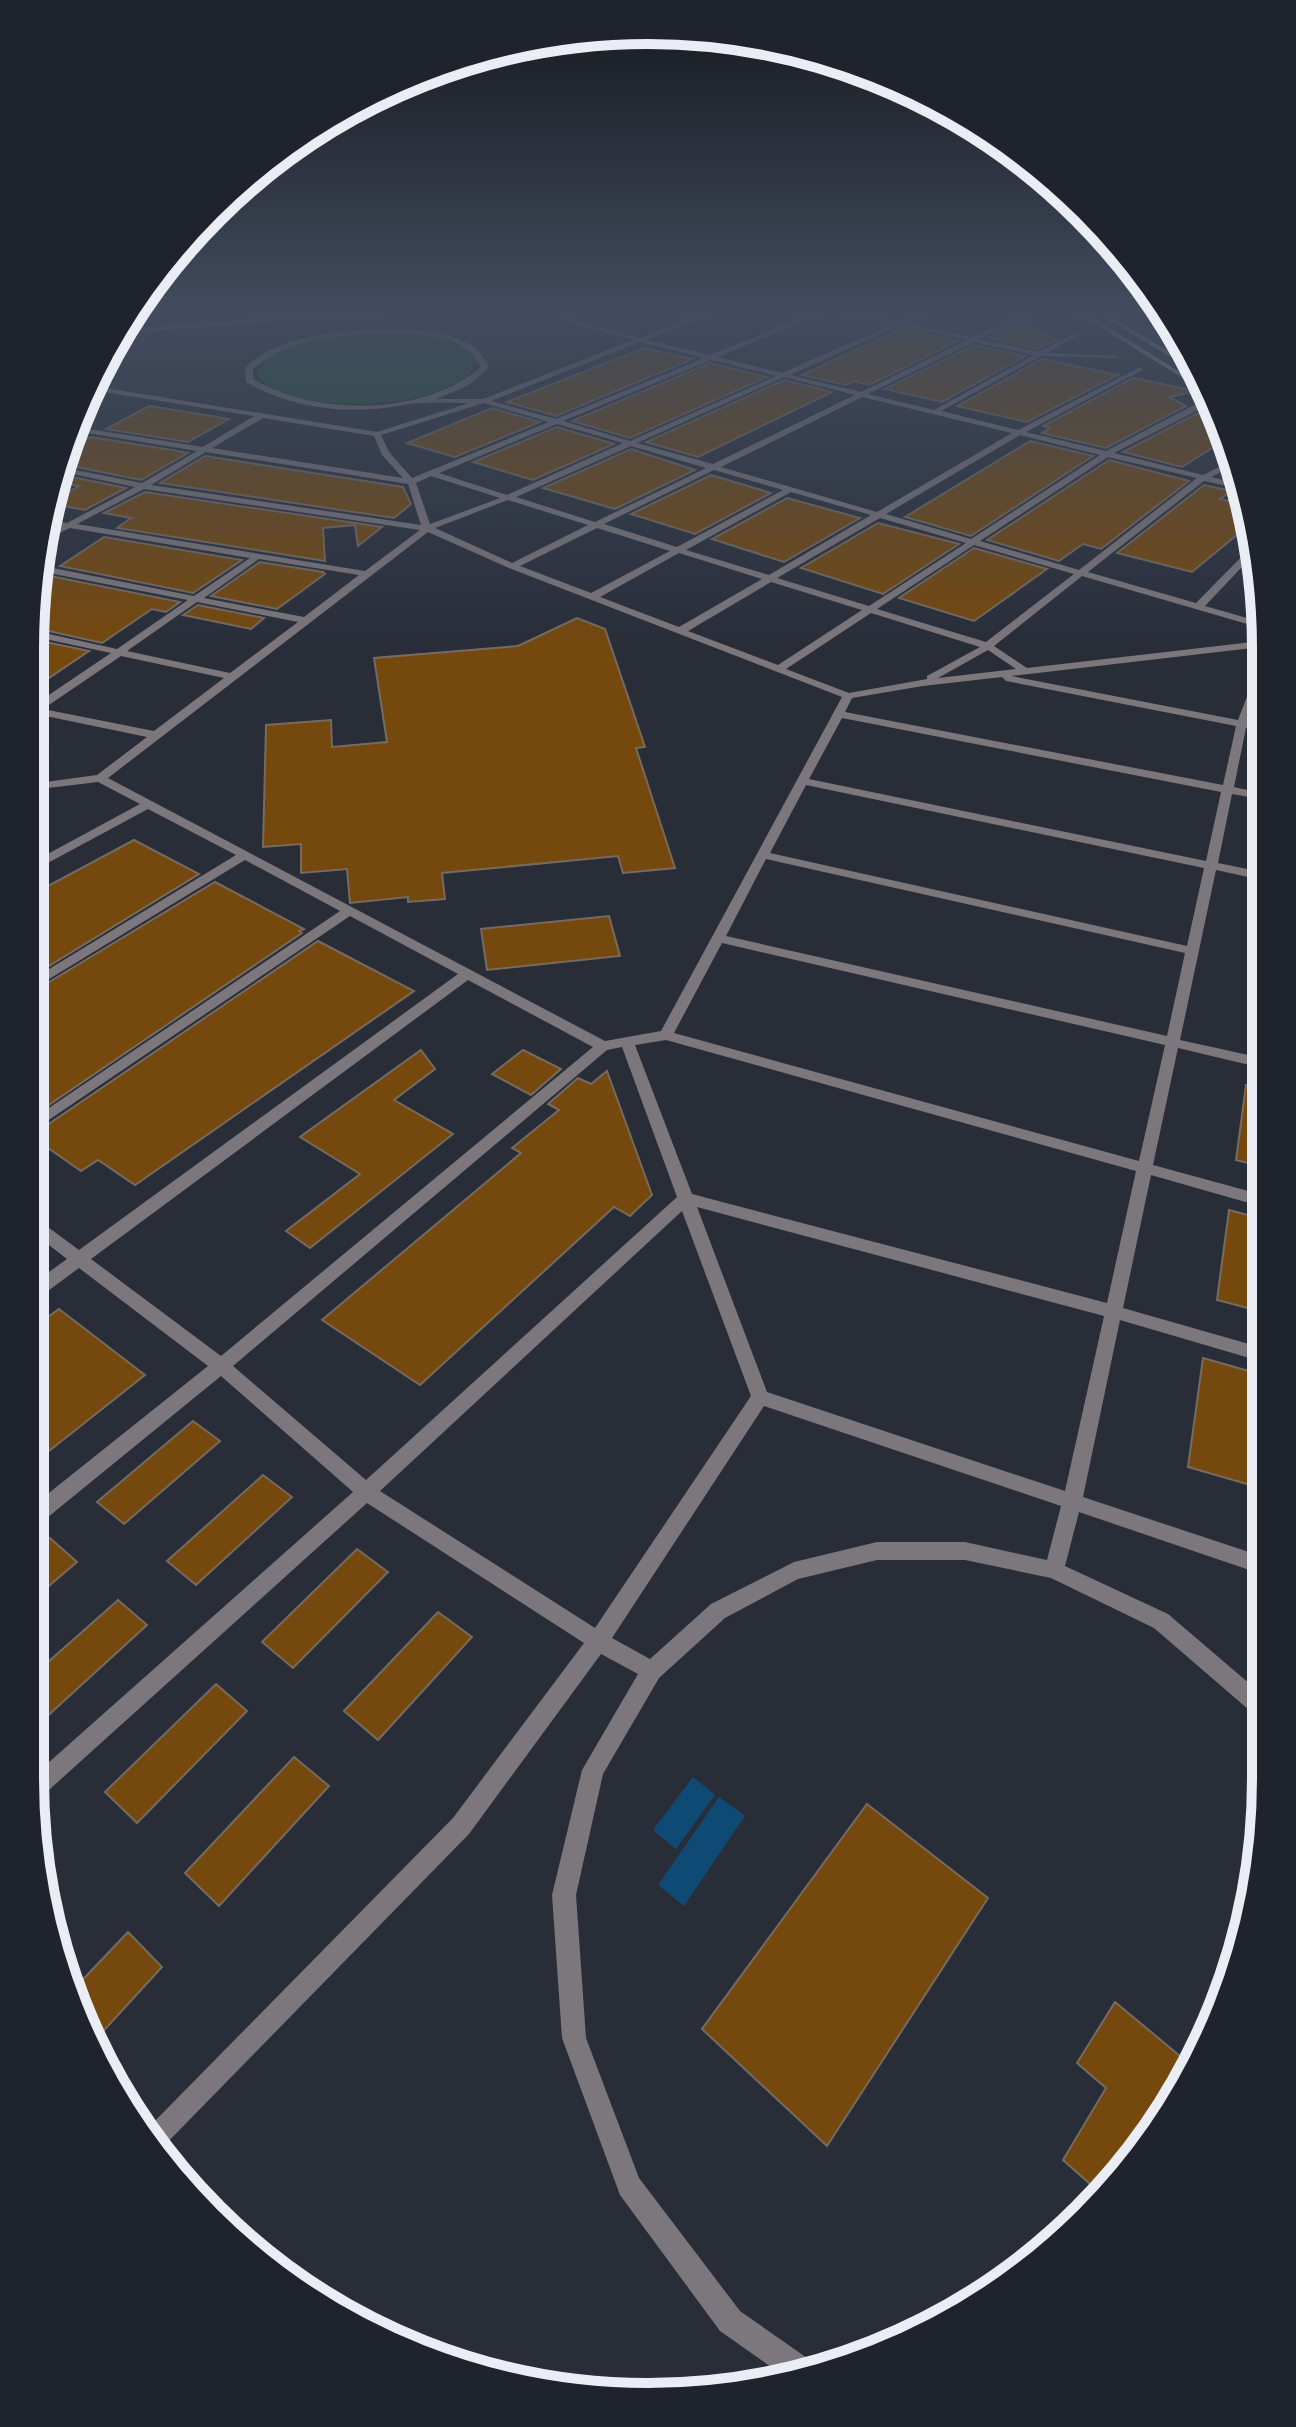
<svg xmlns="http://www.w3.org/2000/svg" width="1296" height="2427" viewBox="0 0 1296 2427" font-family="'Titillium Web',sans-serif">
  <style>
    .green { fill: #1f5135 }
    .water { fill: #0f4a75 }
    .building { fill: #75480d; stroke: #766b60; stroke-width: 2 }
    .lines { fill: none; stroke-linecap: round; stroke-linejoin: round }
    .minor { fill: #7c777c; fill-rule: evenodd }
    .secondary { fill: #a8a0a8; fill-rule: evenodd }
    .rim { fill: none; stroke: #eaedf4; stroke-width: 10 }
  </style>
  <rect width="100%" height="100%" fill="#282d38"/>
  <path class="green" d="M359,334C395,334 455,329 477,363C455,411 286,419 257,374C271,340 327,338 359,334Z"/>
  <g class="water">
    <polygon points="693,1777 715,1795 676,1849 653,1830"/>
    <polygon points="719,1797 745,1816 684,1906 658,1885"/>
  </g>
  <g class="building">
    <polygon points="1016,324 1035,328 1056,340 1039,349 989,338"/>
    <polygon points="902,328 958,341 869,385 854,381 846,385 802,375"/>
    <polygon points="974,345 1026,356 942,402 885,389"/>
    <polygon points="644,348 693,359 556,416 507,402"/>
    <polygon points="1042,359 1118,375 1027,422 957,406"/>
    <polygon points="710,363 767,377 630,438 572,421"/>
    <polygon points="1133,378 1196,391 1169,397 1186,406 1106,448 1042,433 1050,428 1043,426"/>
    <polygon points="784,380 832,392 698,457 646,442"/>
    <polygon points="149,406 187,412 229,419 188,442 106,429"/>
    <polygon points="492,408 540,422 455,457 407,443"/>
    <polygon points="1198,413 1222,426 1228,438 1182,467 1123,452"/>
    <polygon points="557,427 614,444 533,480 473,462"/>
    <polygon points="91,437 172,450 188,453 141,480 61,464 67,449"/>
    <polygon points="1030,441 1093,456 971,536 905,517"/>
    <polygon points="631,449 695,470 615,509 543,488"/>
    <polygon points="205,456 403,487 411,504 394,518 160,483"/>
    <polygon points="1109,460 1189,481 1101,549 1083,544 1059,561 987,540"/>
    <polygon points="57,474 126,488 85,510 49,503 79,486 54,482"/>
    <polygon points="711,475 771,493 695,534 631,514"/>
    <polygon points="1204,485 1231,491 1220,499 1246,505 1250,524 1192,572 1117,553"/>
    <polygon points="145,492 382,527 358,546 355,525 323,528 325,561 117,528 131,518 104,513"/>
    <polygon points="787,498 860,518 784,562 712,539"/>
    <polygon points="878,523 959,544 883,594 801,568"/>
    <polygon points="104,537 242,560 193,593 60,566"/>
    <polygon points="974,548 1047,569 974,621 899,598"/>
    <polygon points="260,562 323,572 325,574 277,609 211,596"/>
    <polygon points="45,575 180,602 166,612 152,609 102,643 31,627 36,581"/>
    <polygon points="198,605 264,618 251,629 183,615"/>
    <polygon points="577,618 605,629 645,747 636,748 675,868 623,873 618,856 442,873 445,899 408,902 408,897 350,903 347,869 301,873 301,844 263,847 266,725 331,720 332,747 387,742 374,658 518,646"/>
    <polygon points="31,639 89,651 31,690"/>
    <polygon points="134,840 199,874 31,977 31,895"/>
    <polygon points="215,882 304,929 299,931 302,933 31,1117 31,993"/>
    <polygon points="609,916 620,956 487,970 481,929"/>
    <polygon points="318,941 414,991 135,1185 98,1160 81,1171 31,1136"/>
    <polygon points="421,1050 435,1069 394,1100 453,1134 310,1248 286,1231 360,1174 300,1137"/>
    <polygon points="523,1050 561,1069 531,1095 492,1074"/>
    <polygon points="607,1071 652,1195 630,1216 614,1207 420,1385 322,1320 521,1153 512,1148 559,1110 548,1104 578,1078 591,1084"/>
    <polygon points="1246,1085 1262,1086 1263,1167 1236,1160"/>
    <polygon points="1229,1210 1263,1219 1263,1312 1217,1300"/>
    <polygon points="59,1309 145,1375 49,1451 30,1435 30,1330"/>
    <polygon points="1203,1358 1263,1375 1264,1489 1188,1467"/>
    <polygon points="193,1421 220,1441 124,1524 97,1502"/>
    <polygon points="263,1475 292,1497 196,1585 167,1561"/>
    <polygon points="50,1538 77,1562 30,1602 30,1555"/>
    <polygon points="357,1549 388,1572 293,1668 262,1642"/>
    <polygon points="118,1600 147,1625 30,1732 30,1678"/>
    <polygon points="438,1612 472,1637 378,1740 344,1711"/>
    <polygon points="216,1684 247,1711 137,1823 105,1792"/>
    <polygon points="294,1757 329,1786 219,1906 185,1873"/>
    <polygon points="867,1804 988,1898 827,2146 702,2029"/>
    <polygon points="128,1932 162,1967 96,2039 71,1992"/>
    <polygon points="1115,2002 1192,2066 1183,2088 1098,2191 1063,2160 1106,2088 1077,2063"/>
  </g>
  <g class="lines">
    <g class="minor">
      <path d="M406,308H437L128,333C126,351 116,364 100,370C106,354 119,355 121,334H117L125,321L128,329Z"/>
      <path d="M557,308H564L575,321L639,338L716,308H725L647,340L710,355L824,308C845,308 887,323 901,320C914,318 923,308 937,308L907,323L973,337L1033,310V312L980,339L1039,352L1075,333L1077,336L1047,353L1119,356L1116,358L1041,356L941,411L1018,430L1138,368H1142V370L1026,432L1106,451L1196,404H1202V408L1114,453L1203,475L1235,459L1237,464L1211,477L1241,484L1242,489L1204,481L1088,572L1196,603L1253,545L1255,544L1257,551L1205,606L1261,622V628L1082,576L994,646L1027,668L1261,641V647L1011,676L1238,720L1256,673L1261,670V687L1248,722L1261,725V731L1246,728L1234,787L1261,793V799L1232,794L1218,863L1262,872V880L1216,870L1180,1040L1262,1058V1068L1178,1048L1153,1165L1263,1195V1207L1151,1175L1123,1308L1263,1348V1362L1120,1320L1083,1497L1264,1557V1575L1079,1512L1065,1566L1168,1614L1264,1696V1719L1256,1716L1154,1628L1051,1578L965,1560H877L798,1579L725,1618L659,1678L603,1774L576,1895L586,2038L639,2178L740,2311L810,2360L813,2367L781,2374L720,2331L620,2195L562,2038L552,1895L582,1770L638,1674L601,1654L469,1834L157,2153L145,2131L453,1818L584,1643L367,1503L40,1798L34,1800L30,1779L353,1492L221,1376L37,1526L30,1528V1508L208,1366L79,1268L37,1299L31,1300V1285L67,1259L31,1231V1217L37,1219L79,1250L458,974L350,916L31,1132V1120L340,911L245,860L31,990V980L236,855L148,809L31,872V863L140,804L98,782L31,790V784L97,775L147,737L36,714L31,716V707L111,653L31,636V630L117,649L188,600L38,571V565L194,596L250,558L70,528L42,541L43,535L59,527L45,524L46,519L67,523L135,487L58,471L60,467L142,483L197,451L75,431L76,427L203,447L254,416L92,390L93,386L377,432L469,403C453,403 436,402 420,403C403,404 387,409 371,409C327,412 284,404 246,382L245,368C258,356 271,348 287,343C328,328 431,321 469,344C479,349 483,357 489,367L469,385L436,399H483L633,340L571,323ZM831,310L893,324L782,373L718,357ZM901,325L967,340L861,392L790,375ZM377,334C413,335 462,330 481,367C425,416 316,417 253,379V369C288,339 332,336 377,334ZM640,342L704,358L556,419L491,401ZM974,342L1034,355L934,410L868,394ZM711,360L776,376L630,441L563,421ZM784,377L855,395L713,464L637,443ZM862,397L1012,433L877,512L721,467ZM484,403L549,422L412,478L389,452L381,435ZM263,418L374,436L382,455L403,478L212,448ZM557,424L623,443L507,495L439,473ZM1020,435L1100,455L971,539L886,514ZM631,446L706,468L595,522L516,497ZM206,452L408,484L421,525L151,485ZM1108,457L1197,478L1079,570L980,541ZM714,470L783,490L677,547L604,524ZM431,476L500,498L430,524L416,483ZM144,489L420,530L365,571L77,524ZM791,492L871,515L769,575L686,550ZM508,500L588,525L512,563L435,528ZM880,518L966,543L869,606L777,578ZM597,528L670,551L591,593L520,566ZM428,532L509,568L842,697L661,1031L605,1041L108,778ZM974,545L1074,574L986,642L877,609ZM679,553L762,579L679,627L600,597ZM259,559L359,575L304,617L204,598ZM771,582L862,610L778,665L688,631ZM197,602L298,622L230,673L127,651ZM871,613L980,647L927,676V679L849,693L786,669ZM988,650L1016,669L938,678ZM121,656L224,678L154,731L43,709ZM1002,677L1006,681L1236,726L1223,785L845,712L852,698L923,686ZM842,718L1221,792L1206,861L809,779ZM806,785L1204,868L1187,946L770,853ZM766,859L1185,953L1167,1036L726,936ZM722,943L1165,1045L1139,1161L674,1033ZM468,980L593,1047L221,1356L91,1259ZM666,1040L1136,1171L1107,1303L692,1194L635,1045ZM622,1047L677,1197L366,1480L233,1366L607,1050ZM697,1207L1104,1316L1065,1491L767,1392ZM682,1211L751,1396L595,1628L380,1491ZM764,1406L1061,1506L1047,1560L965,1542H877L794,1562L711,1604L650,1659L612,1638Z"/>
      <polygon points="1132,308 1141,308 1170,321 1172,326"/>
    </g>
    <g class="secondary">
      <polygon points="1069,308 1077,308 1201,385 1204,391"/>
      <polygon points="1104,315 1108,315 1192,365 1194,371 1104,317"/>
    </g>
  </g>
  <linearGradient id="sky" x2="0" y2="1"><stop stop-color="#16191f"/><stop offset="0.48" stop-color="#424c5e"/><stop offset="1" stop-color="#424c5e" stop-opacity="0"/></linearGradient>
  <rect width="1296" height="648" fill="url(#sky)"/>
  <path d="M0 0H1296V2427H0ZM648 44H648A604 604 0 0 1 1252 648V1779A604 604 0 0 1 648 2383H648A604 604 0 0 1 44 1779V648A604 604 0 0 1 648 44Z" fill="#1f232e" fill-rule="evenodd"/>
  <path class="rim" d="M648 44H648A604 604 0 0 1 1252 648V1779A604 604 0 0 1 648 2383H648A604 604 0 0 1 44 1779V648A604 604 0 0 1 648 44Z"/>
</svg>
